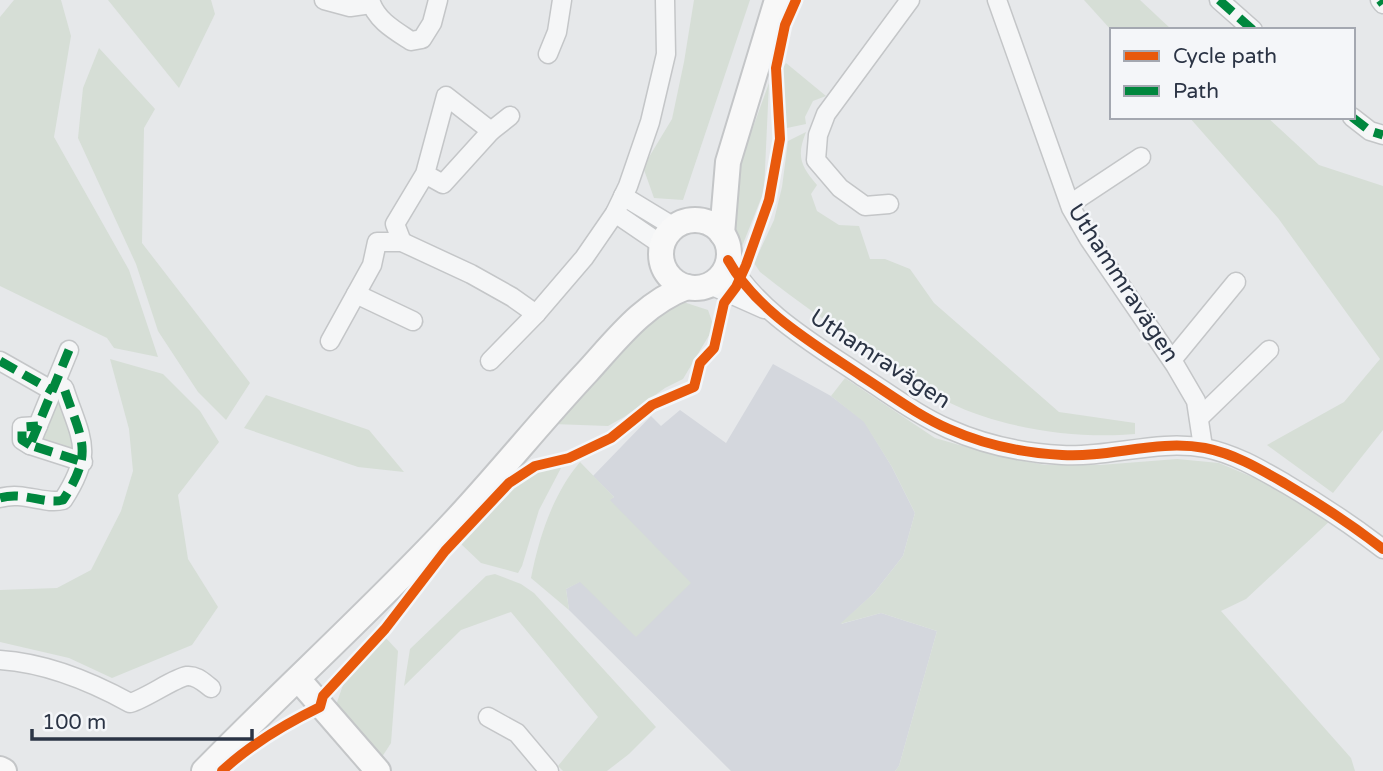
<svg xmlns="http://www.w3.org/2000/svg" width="1383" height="771" viewBox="0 0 1383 771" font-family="'Varela Round',sans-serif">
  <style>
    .built { fill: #d4d7dd }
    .green { fill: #d6ded6 }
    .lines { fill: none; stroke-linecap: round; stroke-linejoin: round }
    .street-casing { stroke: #c4c6c8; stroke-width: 21 }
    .secondary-casing { stroke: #c4c6c8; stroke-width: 28 }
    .street { stroke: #f5f6f7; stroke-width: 18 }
    .secondary { stroke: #f8f8f8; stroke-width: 24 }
    .quiet { stroke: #00873e; stroke-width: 9; stroke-dasharray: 18 9; stroke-linecap: butt }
    .cycleway-casing { stroke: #f4f6f9; stroke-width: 15 }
    .cycleway { stroke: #e8590c; stroke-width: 10 }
    .labels { text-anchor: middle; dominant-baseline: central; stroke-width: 5; stroke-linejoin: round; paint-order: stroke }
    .street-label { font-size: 23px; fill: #2b3445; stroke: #f4f6f9 }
  </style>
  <rect width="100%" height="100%" fill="#e6e8ea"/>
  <polygon class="built" points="773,364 831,396 864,421 892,467 915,513 903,556 874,593 841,624 881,613 937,631 899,766 895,771 731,771 569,610 566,589 579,582 553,555 606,502 614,497 593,476 651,416 661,426 680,410 726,443"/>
  <g class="green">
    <polygon points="14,0 61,0 71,36 54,137 129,270 158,357 114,348 107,338 0,286 0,17"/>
    <polygon points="108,0 211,0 215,14 179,88"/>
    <polygon points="694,0 750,0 683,200 654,198 643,167 672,119 684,62"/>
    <polygon points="1084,0 1140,0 1172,30 1112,31"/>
    <polygon points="99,48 155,109 144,128 142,243 250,383 226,420 198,392 158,331 136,264 78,138 83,88"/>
    <polygon points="786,63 826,96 813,101 805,117 806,124 787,128 779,74"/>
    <polygon points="769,83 764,191 741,249 730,223 728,209 744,152"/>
    <polygon points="1189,117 1267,117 1319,165 1383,186 1383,430 1333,493 1267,445 1344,402 1380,359 1278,218"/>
    <path d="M806,132C796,157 801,166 817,185L811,194L817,211L839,225L859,226L870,259H885L910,269L934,303L1059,412L1135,423V434C1075,439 1003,429 948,402C922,388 897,370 872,353C834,327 796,301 760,272L754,263L774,220L782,187L788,141Z"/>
    <polygon points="671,298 708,310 714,327 683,379 665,388 624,417 608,426 553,424"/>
    <polygon points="110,359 163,374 200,411 219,442 178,495 188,559 218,607 192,645 112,678 69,658 0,642 0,590 57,588 91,570 121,511 133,471 129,429"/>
    <polygon points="845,378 935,438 994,455 1045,465 1100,465 1177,459 1219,463 1262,481 1333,518 1246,599 1221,611 1351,758 1355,771 895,771 899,766 937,631 881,613 840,624 874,593 903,556 915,513 892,467 864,422 831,396"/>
    <polygon points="266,395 369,430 404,472 358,467 244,428"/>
    <polygon points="61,397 79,446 66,449 37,444 53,398"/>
    <path d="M580,462L614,497L610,500L691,583L636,637L580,582L566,589L569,610L531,578C539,537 553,494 580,462Z"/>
    <path d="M555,465L561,468L539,510L522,566L518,573L481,563L460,543C488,513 515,476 555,465Z"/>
    <polygon points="495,574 521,584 534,593 656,727 629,754 607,771 563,771 558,766 598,717 511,612 461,630 404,686 410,649 486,576"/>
    <polygon points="384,636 398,651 391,743 380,760 335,708 344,682"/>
  </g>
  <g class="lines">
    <g class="street-casing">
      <g id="street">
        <polyline points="324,0 350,7 371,4"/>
        <path d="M370,0C376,20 394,30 411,41L422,39L432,23L438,0"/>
        <polyline points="997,0 1071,208 1089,239 1175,365 1196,401 1203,447"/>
        <polyline points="1219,0 1253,30"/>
        <polyline points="1380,0 1383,4"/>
        <polyline points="548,54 557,32 562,0"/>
        <polyline points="1352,117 1370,131 1383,135"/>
        <polyline points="491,131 510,116"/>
        <polyline points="623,196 674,227"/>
        <polyline points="889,204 865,206 840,188 816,160 818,135 826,114 910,0"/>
        <polyline points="1070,204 1141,157"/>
        <polyline points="615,213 662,245"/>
        <polyline points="402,242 395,224 425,174 446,96 491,131 443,184 425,174"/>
        <path d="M728,260C757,312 816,345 863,377C891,395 919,416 949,429C985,445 1024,453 1062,455C1110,458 1157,439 1205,448C1235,454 1260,469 1286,484C1320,504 1352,525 1383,549"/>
        <polyline points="710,285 764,309"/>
        <polyline points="356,294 413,321"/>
        <polyline points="536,314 584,258 615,213 628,186 650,122 666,54 665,0"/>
        <polyline points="330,341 372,265 377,242 402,242 471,274 512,297 536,314 490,361"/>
        <polyline points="69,350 30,445 83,462"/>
        <polyline points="1172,360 1236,282"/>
        <polyline points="0,361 53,391"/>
        <polyline points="1199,418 1269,350"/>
        <polyline points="30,445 22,440 22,427 38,426"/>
        <path d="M0,498C23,491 45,505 63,500C95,451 81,440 64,388L57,384"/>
        <path d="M0,660C46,663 90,681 130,703C147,698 174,678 187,676C197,675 204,683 211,688"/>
        <polyline points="488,717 517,733 549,771"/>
      </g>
    </g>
    <g class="secondary-casing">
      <g id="secondary">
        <circle cx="695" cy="254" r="34"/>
        <polyline points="722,234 728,162 777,0"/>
        <polyline points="298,679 378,771"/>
        <polyline points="0,769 4,771"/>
        <path d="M204,771C286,687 373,609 453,523C499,474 541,421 587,372C617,339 644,303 687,287"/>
      </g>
    </g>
    <use href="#street" class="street"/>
    <use href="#secondary" class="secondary"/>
    <g class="quiet">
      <polyline points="1219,0 1253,30"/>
      <polyline points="1380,0 1383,4"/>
      <polyline points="1352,117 1370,131 1383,135"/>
      <polyline points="69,350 30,445 83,462"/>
      <polyline points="0,361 53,391"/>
      <polyline points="30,445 22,440 22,427 38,426"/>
      <path d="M0,498C23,491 45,505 63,500C95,451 81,440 64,388L57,384"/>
    </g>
    <g class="cycleway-casing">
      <g id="cycleway">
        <path d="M728,260C757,312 816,345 863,377C891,395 919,416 949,429C985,445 1024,453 1062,455C1110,458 1157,439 1205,448C1235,454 1260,469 1286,484C1320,504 1352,525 1383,549"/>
        <path d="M222,771C251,744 285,724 320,707L323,696L385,629L445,551L509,483L535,466L569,458L611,438L652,405L694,387L700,363L714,348L724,303L736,287L746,265L769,200L780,139L776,68L785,25L796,0"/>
      </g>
    </g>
    <use href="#cycleway" class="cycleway"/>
  </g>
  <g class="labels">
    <g class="street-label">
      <text transform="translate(1123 283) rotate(57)">Uthammravägen</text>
      <text transform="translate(880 359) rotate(33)">Uthamravägen</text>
    </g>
  </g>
  <rect x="1110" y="28" width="245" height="91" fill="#f4f6f9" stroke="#a4a8b1" stroke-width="2"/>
  <rect x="1124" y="51" width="35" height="10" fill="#e8590c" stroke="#a4a8b1" stroke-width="2"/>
  <text x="1173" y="63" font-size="21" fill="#2b3445">Cycle path</text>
  <rect x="1124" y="86" width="35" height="10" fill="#00873e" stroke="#a4a8b1" stroke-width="2"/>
  <text x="1173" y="98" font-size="21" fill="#2b3445">Path</text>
  <path d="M32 729v10h220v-10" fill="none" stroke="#2b3445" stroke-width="3.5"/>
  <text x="42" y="729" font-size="21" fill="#2b3445" stroke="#f4f6f9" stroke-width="5" paint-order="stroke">100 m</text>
</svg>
